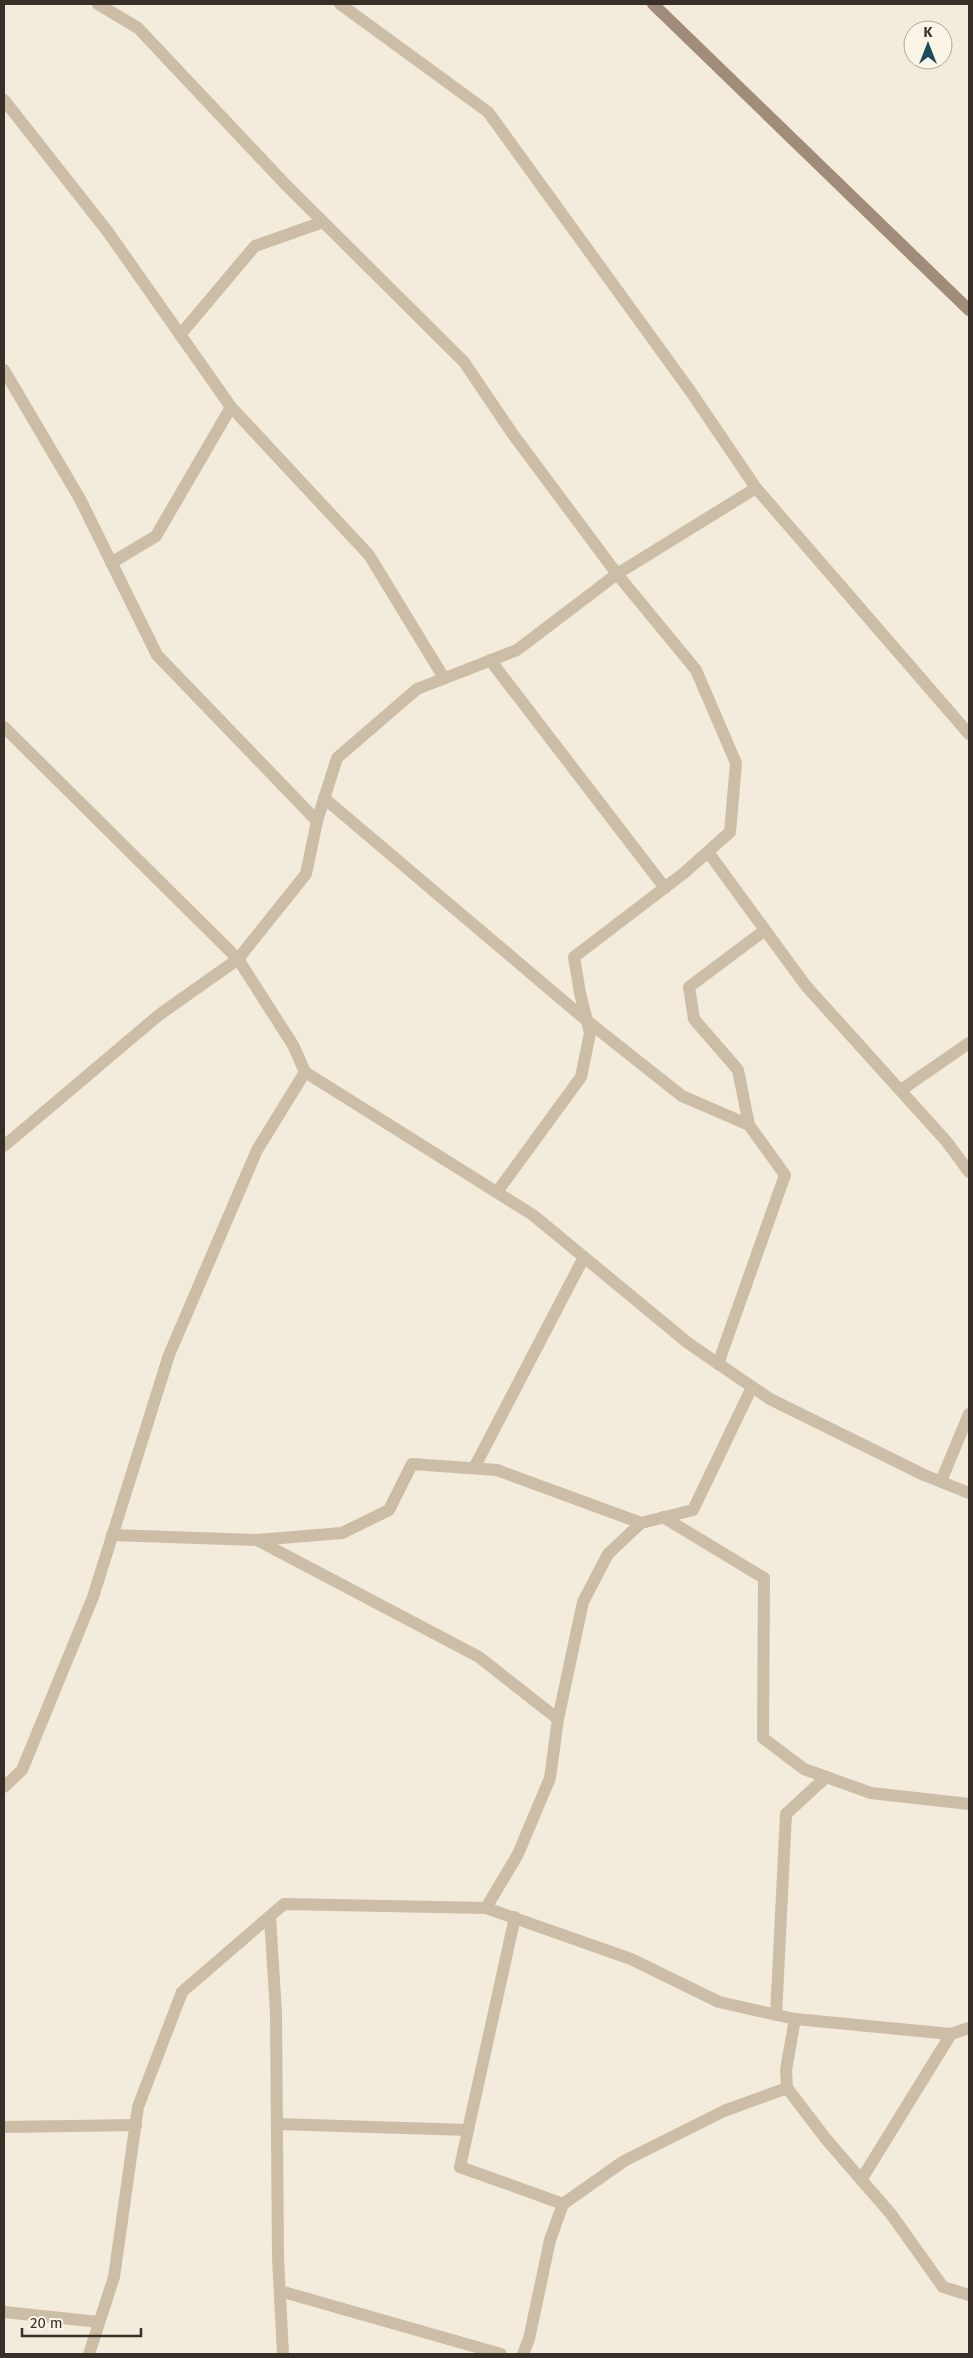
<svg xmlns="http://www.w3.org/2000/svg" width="973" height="2358" viewBox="0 0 973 2358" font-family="'Fira Sans',sans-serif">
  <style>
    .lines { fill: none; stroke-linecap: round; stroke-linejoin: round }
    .street { stroke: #ccbda6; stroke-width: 12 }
    .secondary { stroke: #a08c78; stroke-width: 12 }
  </style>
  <rect width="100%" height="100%" fill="#f3ebdb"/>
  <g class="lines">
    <g class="street">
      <polyline points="98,4 138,28 286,185 464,362 512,433 617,574 696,670 736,763 730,832 684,873 574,957 580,993 590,1033 581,1077 497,1192"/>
      <polyline points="340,4 488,112 691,392 756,488 969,734"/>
      <polyline points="4,100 108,232 231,407 369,555 444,678"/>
      <polyline points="180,335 255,246 323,222"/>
      <polyline points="4,370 80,499 157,655 317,821"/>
      <polyline points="111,563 156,536 231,407"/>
      <polyline points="490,660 665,888"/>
      <polyline points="4,727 238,959 293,1045 305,1072 533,1215 688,1343 770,1399 924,1475 969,1493"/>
      <polyline points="324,798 586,1020 682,1096 749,1125 785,1175 718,1364"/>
      <polyline points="708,852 806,986 947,1142 969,1172"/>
      <polyline points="901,1090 969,1043"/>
      <polyline points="749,1125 738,1070 694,1019 689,987 765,930"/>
      <polyline points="4,1146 159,1015 238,959 306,874 317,821 337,758 417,689 517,650 617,574 756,488"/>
      <polyline points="474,1468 584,1257"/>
      <polyline points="941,1481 969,1414"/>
      <polyline points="663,1517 764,1578 763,1738 804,1769 871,1793 969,1804"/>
      <polyline points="112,1535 257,1540 342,1533 389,1510 412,1464 497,1470 641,1523 693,1510 752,1387"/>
      <polyline points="257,1540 479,1657 558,1719"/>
      <polyline points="4,1787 22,1770 93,1597 169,1355 257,1150 305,1072"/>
      <polyline points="486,1908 518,1854 550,1778 558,1719 583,1602 608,1554 641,1523"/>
      <polyline points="270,1917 276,2013 278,2258 283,2354"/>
      <polyline points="776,2015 786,1814 826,1777"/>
      <polyline points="795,2019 786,2070 787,2088 826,2139 891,2214 943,2287 969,2295"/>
      <polyline points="277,2124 468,2130 515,1917"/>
      <polyline points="4,2127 136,2125"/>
      <polyline points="468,2130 460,2167 563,2204"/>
      <polyline points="861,2180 951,2034 969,2028"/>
      <polyline points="280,2291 501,2354"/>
      <polyline points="4,2312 99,2322"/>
      <polyline points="89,2354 114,2277 138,2107 182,1992 284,1904 486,1908 631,1959 719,2002 795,2019 951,2034"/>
      <polyline points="523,2354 529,2339 550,2240 563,2204 624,2161 724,2111 787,2088"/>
    </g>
    <polyline class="secondary" points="653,4 969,310"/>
  </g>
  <rect width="973" height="2358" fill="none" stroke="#382f28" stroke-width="10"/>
  <g transform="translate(928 45)"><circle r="24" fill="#fbf5e8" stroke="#ada69b"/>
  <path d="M0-4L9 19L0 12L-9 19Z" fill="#1b4e5c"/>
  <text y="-8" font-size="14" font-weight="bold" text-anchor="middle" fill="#382f28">K</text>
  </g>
  <path d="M22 2328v8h119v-8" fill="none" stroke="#382f28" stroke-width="2.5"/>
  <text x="30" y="2328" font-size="15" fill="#382f28" stroke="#fbf5e8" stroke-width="4" paint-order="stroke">20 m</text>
</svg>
